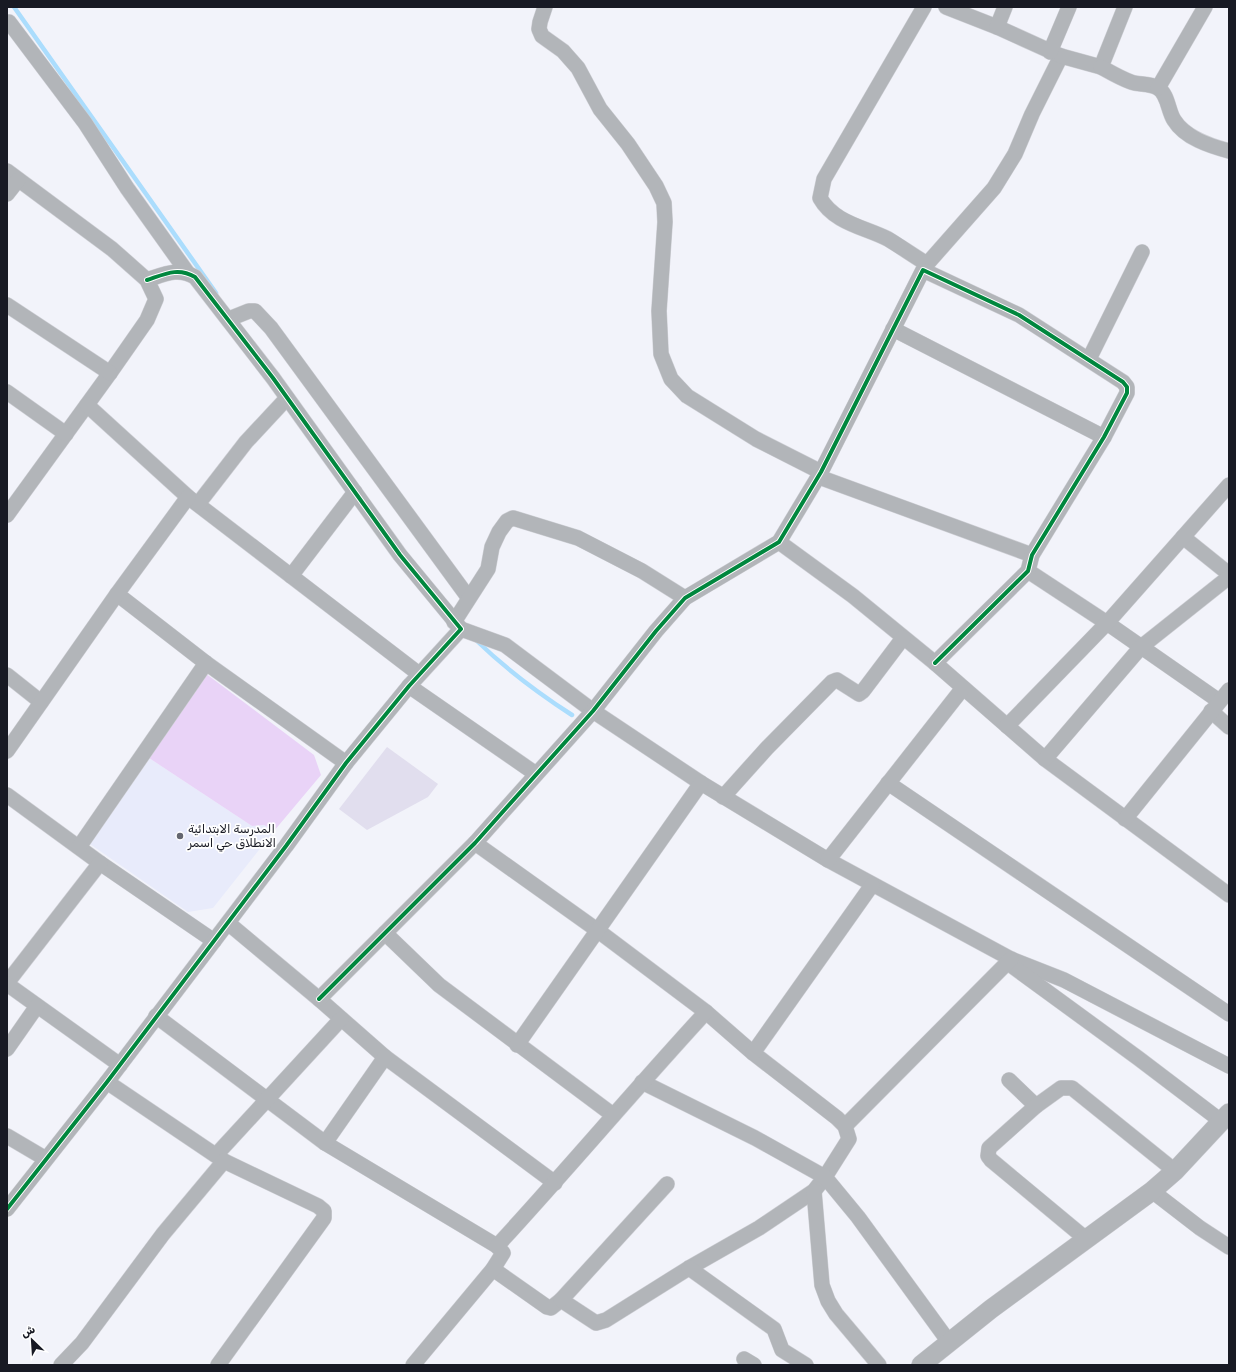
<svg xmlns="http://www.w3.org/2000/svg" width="1236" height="1372" viewBox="0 0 1236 1372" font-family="Rubik,Cairo,sans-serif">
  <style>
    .built { fill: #e8ebfb }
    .green { fill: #e9d3f7 }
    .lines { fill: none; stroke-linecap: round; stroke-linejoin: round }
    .stream { stroke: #abddfd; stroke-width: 4.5 }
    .building { fill: #e1deee }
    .minor-casing { stroke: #d0d1d7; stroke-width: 16 }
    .tertiary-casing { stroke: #d0d1d7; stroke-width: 20 }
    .minor { stroke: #b2b5b9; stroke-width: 15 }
    .tertiary { stroke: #b2b5b9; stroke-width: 19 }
    .cycleway-casing { stroke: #fff; stroke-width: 6 }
    .cycleway { stroke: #00873e; stroke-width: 4 }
    .poi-dot { fill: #64666f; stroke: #fff; stroke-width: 1.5 }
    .labels { text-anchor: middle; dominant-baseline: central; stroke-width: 3.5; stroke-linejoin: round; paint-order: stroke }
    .poi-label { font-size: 12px; fill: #181a24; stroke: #fff; text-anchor: start }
  </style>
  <rect width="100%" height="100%" fill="#f2f3fa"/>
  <polygon class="built" points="146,756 252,826 264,825 274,831 213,908 188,912 87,842"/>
  <polygon class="green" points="205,673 314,755 321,775 274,831 264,825 252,826 146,756"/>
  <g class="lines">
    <g class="stream">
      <polyline points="14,7 216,293"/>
      <path d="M477,641C506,669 538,693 572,715"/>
    </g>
  </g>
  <polygon class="building" points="387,747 438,784 428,797 367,830 339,809"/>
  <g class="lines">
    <g class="minor-casing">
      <g id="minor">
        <polyline points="545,7 540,22 539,29 542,36 563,51 578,68 600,109 628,144 656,186 664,203 665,222 659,311 661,354 671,379 687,396 756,439 821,472"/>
        <path d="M924,7L824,179L820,198C834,223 864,227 888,239C901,247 914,256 927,264L994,188L1015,154L1032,114L1061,56"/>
        <polyline points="946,7 997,27 1061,56 1101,67 1125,7"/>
        <polyline points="7,24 9,22 85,123 127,188 187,272"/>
        <polyline points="997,27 1005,7"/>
        <polyline points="1050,52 1069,7"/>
        <path d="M1101,67C1110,72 1120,78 1131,82C1139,85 1149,83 1158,88C1168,94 1168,111 1174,120C1185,138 1210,146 1229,151"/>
        <polyline points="1158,88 1205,7"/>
        <polyline points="7,171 112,249 147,280 156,299 147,320 110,373 7,515"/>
        <polyline points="7,194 18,180"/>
        <polyline points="7,305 110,373"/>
        <polyline points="229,319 249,311 255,311 271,328 468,597"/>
        <polyline points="893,329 1104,437"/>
        <polyline points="1089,359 1142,252"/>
        <polyline points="7,392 66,434"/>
        <polyline points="87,405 188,497 419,674"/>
        <polyline points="819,477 1032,555"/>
        <polyline points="198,504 246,442 287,398"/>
        <polyline points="1183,537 1229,574"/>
        <polyline points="779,542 853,596 935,663 1045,759 1229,895"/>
        <polyline points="1028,571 1107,623 1219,701"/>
        <polyline points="291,576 355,492"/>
        <polyline points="117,594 206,663 346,763"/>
        <polyline points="454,622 488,569 492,547 499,532 507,521 513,518 578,538 642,571 685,598"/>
        <polyline points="461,629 505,645 593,711 701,783 828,860 1011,959 1064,980 1229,1066"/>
        <polyline points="7,675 41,702"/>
        <polyline points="409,686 536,774"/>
        <polyline points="1211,711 1229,727"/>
        <polyline points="1007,726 1107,623 1229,485"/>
        <polyline points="7,751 117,594 188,497"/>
        <polyline points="1045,759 1141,647 1229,577"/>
        <polyline points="888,783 1229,1014"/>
        <polyline points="7,795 100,863 214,941"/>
        <polyline points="723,797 767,748 832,682 837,680 859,694 863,691 903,638"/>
        <polyline points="1125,819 1229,690"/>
        <polyline points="475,843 597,930 706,1012 753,1053 837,1118 845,1126 849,1139 825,1177 814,1191 759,1228 689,1268 606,1320 596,1323 561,1300 551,1308 547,1307 493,1269"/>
        <polyline points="79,847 206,663"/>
        <polyline points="828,860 963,688"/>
        <polyline points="228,923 319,999 385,1057 555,1183"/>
        <polyline points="385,933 439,985 613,1115"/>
        <polyline points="1008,963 1138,1058 1221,1121"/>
        <polyline points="7,983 100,863"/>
        <polyline points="7,984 120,1065"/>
        <polyline points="319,999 475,843 593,711 656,631 685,598 779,542 821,472 923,270 1019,315 1123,382 1127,387 1127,393 1104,437 1032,555 1028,571 935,663"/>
        <polyline points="156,1016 325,1143 497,1246"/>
        <polyline points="517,1045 701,783"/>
        <polyline points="7,1049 37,1006"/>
        <polyline points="753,1053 872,885"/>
        <polyline points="1009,1080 1036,1106"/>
        <polyline points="107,1082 224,1161 318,1206 324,1211 324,1218 218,1365"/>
        <polyline points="642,1082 755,1138 825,1177 858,1217 949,1342"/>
        <polyline points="845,1126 1011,959"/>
        <polyline points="7,1136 46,1159"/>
        <polyline points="325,1143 385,1057"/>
        <polyline points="216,1155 341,1019"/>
        <polyline points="814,1191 822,1285 828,1301 836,1314 879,1365"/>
        <polyline points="1152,1191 1200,1228 1229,1247"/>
        <path d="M7,1209L107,1082L286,846L346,763L409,686L461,629L400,555L273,378L195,277C178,267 165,274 147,280"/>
        <polyline points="1086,1239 991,1160 988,1156 989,1148 1036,1106 1061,1088 1072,1088 1175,1171"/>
        <polyline points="689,1268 774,1329 782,1350 806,1365"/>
        <polyline points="561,1300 667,1184"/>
        <polyline points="744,1359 754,1365"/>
        <polyline points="61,1365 82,1343 163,1234 224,1161"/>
        <path d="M413,1365L493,1269L503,1253L497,1246C568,1169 635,1089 706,1012"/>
      </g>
    </g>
    <g class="tertiary-casing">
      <polyline id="tertiary" points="921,1365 991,1309 1152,1191 1175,1171 1229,1113"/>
    </g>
    <use href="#minor" class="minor"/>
    <use href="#tertiary" class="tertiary"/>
    <g class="cycleway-casing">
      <g id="cycleway">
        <polyline points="319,999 475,843 593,711 656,631 685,598 779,542 821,472 923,270 1019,315 1123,382 1127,387 1127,393 1104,437 1032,555 1028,571 935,663"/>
        <path d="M7,1209L107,1082L286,846L346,763L409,686L461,629L400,555L273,378L195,277C178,267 165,274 147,280"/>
      </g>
    </g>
    <use href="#cycleway" class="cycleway"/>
  </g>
  <circle class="poi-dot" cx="180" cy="836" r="4"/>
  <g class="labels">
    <g class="poi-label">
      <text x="188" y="829">المدرسة الابتدائية<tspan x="188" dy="14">الانطلاق حي اسمر</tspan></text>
    </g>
  </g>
  <rect width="1236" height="1372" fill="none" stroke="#181a24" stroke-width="16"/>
  <g transform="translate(32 1340) rotate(335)" stroke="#ffffff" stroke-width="3" paint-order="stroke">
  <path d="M0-3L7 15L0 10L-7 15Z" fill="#181a24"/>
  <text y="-6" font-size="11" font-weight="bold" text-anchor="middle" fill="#181a24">ش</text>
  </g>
</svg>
